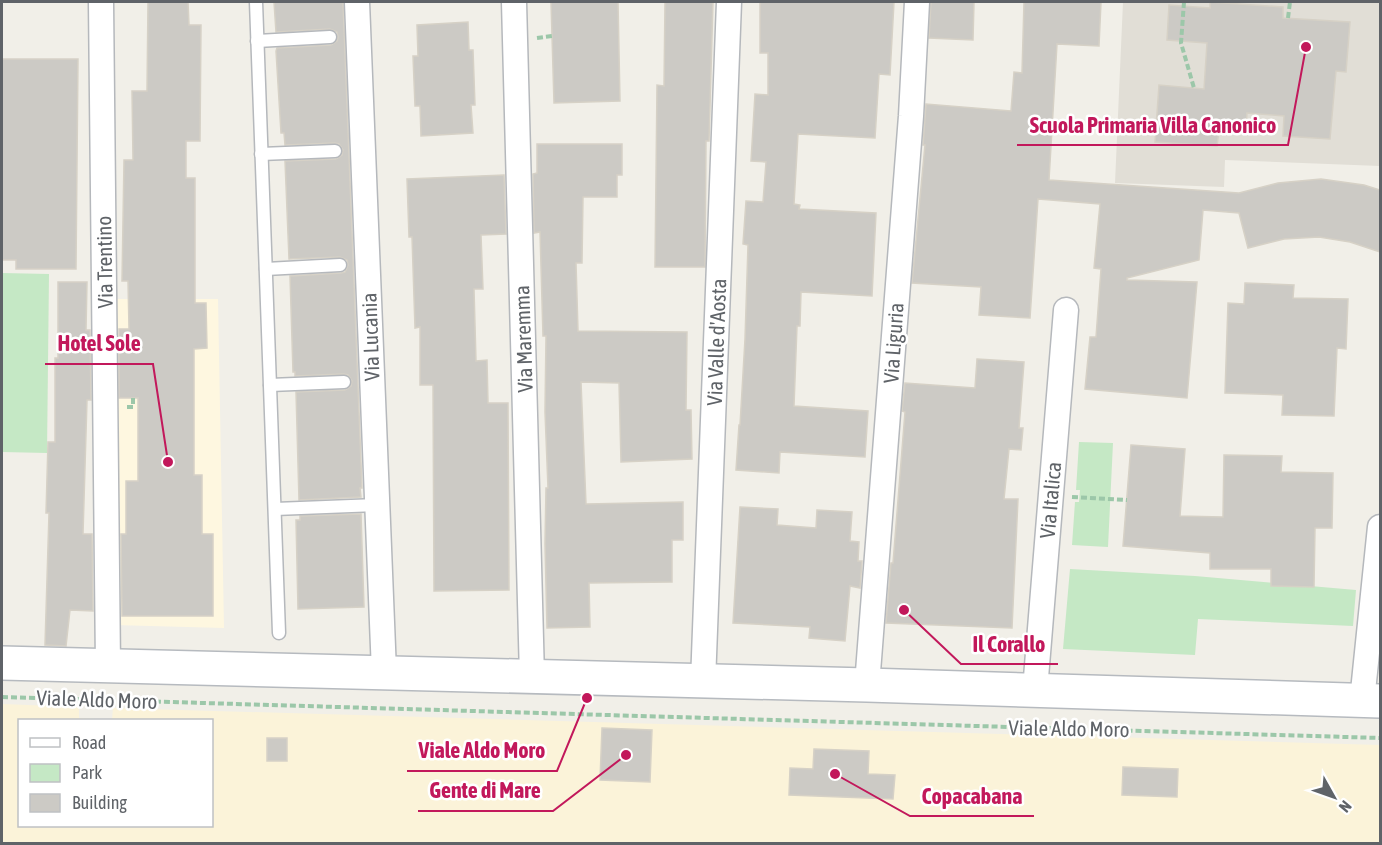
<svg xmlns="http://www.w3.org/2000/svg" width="1382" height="845" viewBox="0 0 1382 845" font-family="'Asap Condensed',sans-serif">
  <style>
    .commercial { fill: #fef7e0 }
    .education { fill: #e1ded6 }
    .green { fill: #c5e8c5 }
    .sand { fill: #fbf3d9; fill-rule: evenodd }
    .building { fill: #cccac5; stroke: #d6d1c6; stroke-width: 1.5 }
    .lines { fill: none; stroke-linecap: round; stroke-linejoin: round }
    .lane-casing { stroke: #b5b8bc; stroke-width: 15 }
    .street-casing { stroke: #b5b8bc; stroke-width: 27 }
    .secondary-casing { stroke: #b6babf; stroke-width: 36 }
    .path { stroke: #9cc7a9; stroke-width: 4; stroke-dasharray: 6 3; stroke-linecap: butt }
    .lane { stroke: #fff; stroke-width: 12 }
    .street { stroke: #fff; stroke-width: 24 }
    .secondary { stroke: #fff; stroke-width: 33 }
    .labels { text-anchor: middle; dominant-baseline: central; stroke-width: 5; stroke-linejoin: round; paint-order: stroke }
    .street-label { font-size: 21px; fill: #5f6368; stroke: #fff }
    .leader { fill: none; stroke: #c2185b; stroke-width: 2 }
    .callout-dot { fill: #c2185b; stroke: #fff; stroke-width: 2 }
    .callout-label { font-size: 22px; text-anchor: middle; font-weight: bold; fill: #c2185b; stroke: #fff; stroke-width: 5; stroke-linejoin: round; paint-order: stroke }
  </style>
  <rect width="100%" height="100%" fill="#f1efe8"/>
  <polygon class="commercial" points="115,299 218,299 224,628 113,625"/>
  <polygon class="education" points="1123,2 1380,2 1380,166 1225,160 1224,187 1115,183"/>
  <g class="green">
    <polygon points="2,273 49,274 47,453 2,452"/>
    <polygon points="1079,442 1113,443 1108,547 1072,545 1075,502 1079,502 1080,490 1076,490"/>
    <polygon points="1070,569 1195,576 1356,590 1353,626 1198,619 1195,655 1063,649"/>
  </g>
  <path class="sand" d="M2,704L79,707V718L112,720L113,708L1380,745V843H2ZM20,720H212V826H20Z"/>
  <g class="building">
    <polygon points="148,2 188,2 189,25 201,25 200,141 186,141 186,178 195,178 195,303 206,303 207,348 194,349 194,475 202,475 202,534 213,534 213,616 122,616 121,534 126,534 126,481 138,481 138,398 119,398 119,329 129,329 128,281 122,281 124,160 133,160 132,91 147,91"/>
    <polygon points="274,2 343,2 362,488 360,488 361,497 299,500 296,392 345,390 351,386 352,381 348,375 344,374 295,376 295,372 293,372 290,276 341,273 345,272 348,265 347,260 340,257 289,259 285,161 336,159 342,155 343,150 339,144 335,143 285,145 284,133 281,133 276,51 277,48 331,45 337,41 338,37 337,32 330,29 276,32"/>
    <polygon points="551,2 618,2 620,101 554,103"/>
    <polygon points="665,2 713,2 709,141 706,141 705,267 655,267 657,85 664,86"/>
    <polygon points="760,2 894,2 890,75 879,74 875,138 798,134 794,204 800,205 799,209 876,213 872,296 801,292 800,326 797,326 794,406 868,411 865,457 780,452 779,473 736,470 739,425 740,425 745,339 748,245 743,244 746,201 763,202 766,162 751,161 755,94 768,95 768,53 760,53"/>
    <polygon points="931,2 974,2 973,40 929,38"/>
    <polygon points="1024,2 1101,2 1099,46 1057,44 1049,180 1239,193 1278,183 1321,179 1364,185 1380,190 1380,252 1350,242 1319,237 1284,239 1248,248 1239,213 1203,210 1199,260 1127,278 1127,280 1197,282 1187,398 1085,389 1090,337 1096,337 1101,269 1094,268 1100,204 1038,199 1030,318 979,315 981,287 912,283 925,145 923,145 926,104 1011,111 1014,72 1022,73"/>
    <polygon points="1210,2 1283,7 1283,18 1350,22 1346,72 1336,71 1330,139 1283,136 1284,116 1247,113 1246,126 1220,124 1217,146 1155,142 1159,85 1204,89 1207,43 1167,40 1169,5 1210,8"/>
    <polygon points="468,22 469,50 473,50 475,105 471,105 473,133 421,136 420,106 415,106 413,56 418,56 417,25"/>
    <polygon points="2,59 78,59 76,269 16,269 16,260 2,260"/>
    <polygon points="537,144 622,144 622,175 617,175 617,197 583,197 582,263 576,263 578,331 687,332 686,410 691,410 692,459 621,462 619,383 581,382 586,504 683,502 683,540 672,540 672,582 589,583 590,627 547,628 545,544 546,488 548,488 545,412 546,336 543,336 540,232 534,233 533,174 537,173"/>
    <polygon points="504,175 506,234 481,235 483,289 474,289 476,361 487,360 488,403 508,403 509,590 434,591 433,385 420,385 420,327 415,328 412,237 409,237 407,179"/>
    <polygon points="58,282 87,282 86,330 90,330 91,400 87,400 83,534 92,534 93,611 70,610 66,646 45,645 49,513 46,513 48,442 55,442 55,358 58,358"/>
    <polygon points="1245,283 1294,285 1293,298 1348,299 1346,349 1337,348 1334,416 1282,415 1283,395 1225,393 1228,303 1244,304"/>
    <polygon points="977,359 1024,362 1019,428 1023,428 1021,450 1009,449 1004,499 1018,499 1012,628 886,623 891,563 893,563 905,412 902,411 905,383 975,388"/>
    <polygon points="1131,445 1185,449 1180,516 1223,517 1224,455 1282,456 1281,472 1333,473 1332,528 1315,528 1314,587 1271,586 1271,569 1210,569 1210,553 1123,546"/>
    <polygon points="740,507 778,509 777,525 816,528 817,510 852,512 850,541 859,542 858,561 862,561 860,588 850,586 845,641 809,638 810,627 733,623"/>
    <polygon points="361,514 364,607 298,609 296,520 300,520 300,516"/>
    <polygon points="602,728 652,730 650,782 600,780"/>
    <rect x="267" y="738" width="20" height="23"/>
    <polygon points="814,749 869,751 868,774 895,775 893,799 789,795 790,768 813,769"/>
    <polygon points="1123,767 1178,769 1177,797 1122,795"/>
  </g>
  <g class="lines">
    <g class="lane-casing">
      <g id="lane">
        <polyline points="256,2 279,633"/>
        <polyline points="257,41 330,37"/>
        <polyline points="261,154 335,151"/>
        <polyline points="266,269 340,265"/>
        <polyline points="270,385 344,382"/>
        <polyline points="275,509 377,505"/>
      </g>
    </g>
    <g class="street-casing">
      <g id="street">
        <polyline points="101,2 108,666"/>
        <polyline points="357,2 384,672"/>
        <polyline points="514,2 532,677"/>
        <polyline points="703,682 729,2"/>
        <polyline points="867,685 911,116 917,2"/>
        <polyline points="1035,690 1066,310"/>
        <polyline points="1362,701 1380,527"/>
      </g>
    </g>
    <g class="secondary-casing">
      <polyline id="secondary" points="2,663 867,685 1380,701"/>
    </g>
    <g class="path">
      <polyline points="1184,2 1181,43 1194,88"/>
      <polyline points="1288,18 1290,2"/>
      <polyline points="537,38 552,36"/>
      <polyline points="127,407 133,407 133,398"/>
      <polyline points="1072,497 1127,500"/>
      <polyline points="2,697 1380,738"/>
    </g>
    <use href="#lane" class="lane"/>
    <use href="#street" class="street"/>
    <use href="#secondary" class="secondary"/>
  </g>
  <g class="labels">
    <g class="street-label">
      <text transform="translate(104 262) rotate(-91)">Via Trentino</text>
      <text transform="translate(370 337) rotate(-92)">Via Lucania</text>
      <text transform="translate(523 339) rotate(-92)">Via Maremma</text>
      <text transform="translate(716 342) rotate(-88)">Via Valle d'Aosta</text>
      <text transform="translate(893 343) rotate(-86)">Via Liguria</text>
      <text transform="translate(1050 500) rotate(-85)">Via Italica</text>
      <text transform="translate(97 699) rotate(2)">Viale Aldo Moro</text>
      <text transform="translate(1069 728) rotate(1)">Viale Aldo Moro</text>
    </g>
  </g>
  <path class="leader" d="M1306 47L1288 145H1017M168 462L153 364H45M904 610L961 664H1058M587 698L557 771H407M626 755L553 811H418M835 774L910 816H1034"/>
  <g class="callout-dot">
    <circle cx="1306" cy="47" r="6"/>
    <circle cx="168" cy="462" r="6"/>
    <circle cx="904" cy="610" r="6"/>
    <circle cx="587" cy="698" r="6"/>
    <circle cx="626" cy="755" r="6"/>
    <circle cx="835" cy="774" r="6"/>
  </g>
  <g class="callout-label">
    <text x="1153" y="133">Scuola Primaria Villa Canonico</text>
    <text x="99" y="351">Hotel Sole</text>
    <text x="1009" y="652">Il Corallo</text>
    <text x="482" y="758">Viale Aldo Moro</text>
    <text x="485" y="798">Gente di Mare</text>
    <text x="972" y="804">Copacabana</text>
  </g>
  <rect width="1382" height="845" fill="none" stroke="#5f6368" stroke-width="6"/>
  <rect x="18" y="719" width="195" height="108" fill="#ffffff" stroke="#bfc1c3" stroke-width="1.5"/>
  <rect x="30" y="738" width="30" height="9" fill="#ffffff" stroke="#bfc1c3" stroke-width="1.5"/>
  <text x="72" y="749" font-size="18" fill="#5f6368">Road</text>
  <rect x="30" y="764" width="30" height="18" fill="#c5e8c5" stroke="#bfc1c3" stroke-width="1.5"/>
  <text x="72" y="779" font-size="18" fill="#5f6368">Park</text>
  <rect x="30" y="794" width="30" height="18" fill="#cccac5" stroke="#bfc1c3" stroke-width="1.5"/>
  <text x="72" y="809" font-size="18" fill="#5f6368">Building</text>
  <g transform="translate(1334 797) rotate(130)" stroke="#ffffff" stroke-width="4.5" paint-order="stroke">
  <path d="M0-4.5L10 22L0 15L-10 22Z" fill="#5f6368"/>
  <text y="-9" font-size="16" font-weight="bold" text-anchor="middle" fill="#5f6368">N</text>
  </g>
</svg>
